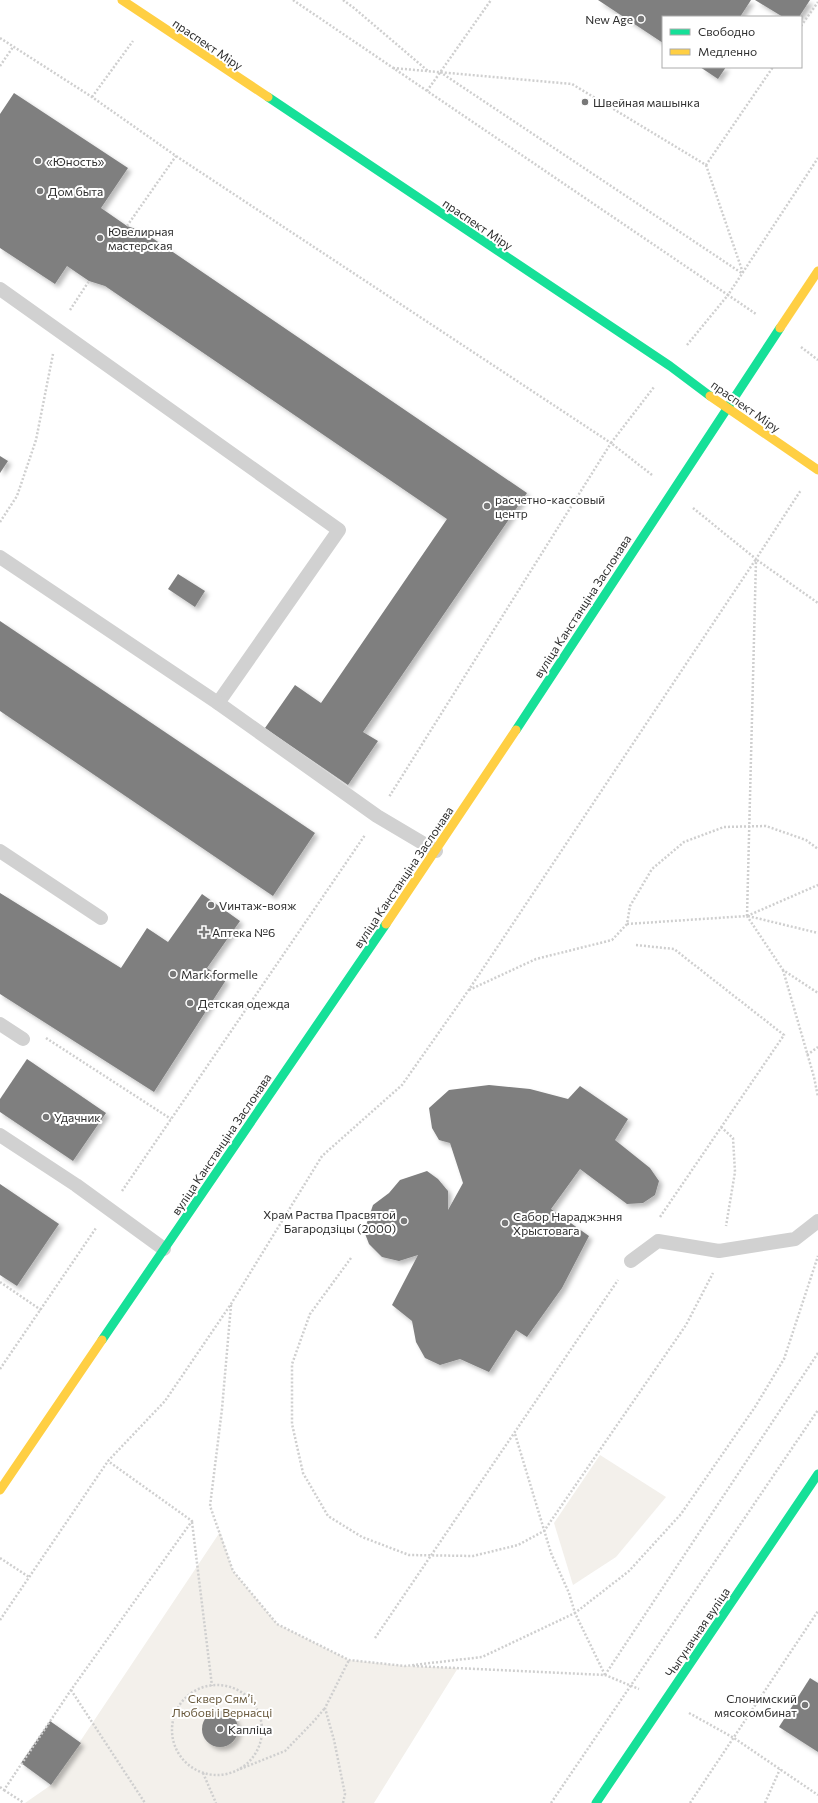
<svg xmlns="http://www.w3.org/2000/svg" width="818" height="1803" viewBox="0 0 818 1803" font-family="Commissioner,sans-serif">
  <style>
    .green { fill: #f3f0eb }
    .building { fill: #7f7f7f; filter: url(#shadow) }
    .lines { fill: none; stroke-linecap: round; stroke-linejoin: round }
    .path { stroke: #cfcfcf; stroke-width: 2.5; stroke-dasharray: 2 2; stroke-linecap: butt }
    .lane { stroke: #d1d1d1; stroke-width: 14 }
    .fast { stroke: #16e098; stroke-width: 9 }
    .slow { stroke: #ffcf43; stroke-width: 9 }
    .poi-dot { fill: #787878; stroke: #fff; stroke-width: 1.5 }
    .labels { text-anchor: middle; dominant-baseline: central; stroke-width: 4; stroke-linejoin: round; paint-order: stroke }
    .poi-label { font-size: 12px; fill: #2f2f2f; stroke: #fff; text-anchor: start }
    .street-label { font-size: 12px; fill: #2f2f2f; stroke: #fff }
    .park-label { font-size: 12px; fill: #6a5a3d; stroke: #fff }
  </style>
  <defs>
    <filter id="shadow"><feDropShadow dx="3.5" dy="3.5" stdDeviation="2" flood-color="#0004"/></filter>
  </defs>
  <rect width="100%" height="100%" fill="#fff"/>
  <g class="green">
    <polygon points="600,1455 666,1497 616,1557 573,1585 554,1523"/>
    <polygon points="220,1532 233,1571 277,1624 349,1660 405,1666 458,1668 374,1803 25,1803 51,1785"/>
  </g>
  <g class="building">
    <polygon points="598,0 751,0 740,17 663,17 663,43"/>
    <polygon points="755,0 810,0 799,17 783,17"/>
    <polygon points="700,67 726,67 718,79"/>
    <polygon points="14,93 128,168 101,208 127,226 142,231 527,493 363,732 378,741 348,785 265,728 295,685 321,703 447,519 105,286 89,281 67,266 55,284 0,248 0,114"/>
    <polygon points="0,456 8,461 0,473"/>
    <polygon points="178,574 205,591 195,607 168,589"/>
    <polygon points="0,621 315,833 273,896 0,711"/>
    <polygon points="0,893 121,968 147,928 168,942 202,894 240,921 207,968 226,980 154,1092 0,994"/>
    <polygon points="27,1059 106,1113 73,1161 0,1112 0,1099"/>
    <polygon points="489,1085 530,1089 568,1099 580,1086 628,1119 615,1140 650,1168 659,1181 655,1195 643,1203 627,1204 580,1169 551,1209 589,1236 562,1288 527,1337 516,1330 489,1372 460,1359 440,1365 425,1358 416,1342 412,1321 392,1305 418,1255 399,1261 382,1257 369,1244 364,1231 373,1205 389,1193 400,1180 427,1171 438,1179 448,1191 448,1210 463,1183 450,1143 439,1140 432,1128 429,1108 449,1090"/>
    <polygon points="0,1184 59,1224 17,1286 0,1275"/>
    <polygon points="810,1678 818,1683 818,1752 779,1727"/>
    <circle cx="220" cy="1729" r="18"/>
    <polygon points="50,1721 81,1743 51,1785 21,1763"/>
  </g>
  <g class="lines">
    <g class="path">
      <polyline points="293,0 728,295 818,158"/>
      <polyline points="343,0 354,8 428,71"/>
      <polyline points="801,26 818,2"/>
      <polyline points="0,38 92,97 176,156 611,443 389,797"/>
      <polyline points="0,66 13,47"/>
      <polyline points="393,68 572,84 706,165 773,67"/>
      <polyline points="440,72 743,274"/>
      <polyline points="427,91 491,0"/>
      <polyline points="92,97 133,41"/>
      <polyline points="706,165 743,273"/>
      <polyline points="127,226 176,156"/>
      <polyline points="70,310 89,281"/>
      <polyline points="687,345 728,295 756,314"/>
      <polyline points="801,347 818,360"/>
      <polyline points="652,475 611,443 654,387"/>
      <polyline points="693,508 756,559 801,490"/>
      <polyline points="0,522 17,496 36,440 53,354"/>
      <polyline points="757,560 818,603"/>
      <polyline points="747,916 756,560"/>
      <polyline points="747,916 818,885"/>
      <polyline points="748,916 818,933"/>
      <polyline points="627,924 747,916 783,970 818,993"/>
      <polyline points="636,945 674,949 784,1035 660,1217"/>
      <polyline points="783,970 814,1077 818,1097"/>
      <polyline points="469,990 536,959 612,940 627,924 630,906 652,869 684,842 724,827 766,826 806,840 818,849"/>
      <polyline points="46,1038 171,1119"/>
      <polyline points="807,1055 818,1047"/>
      <polyline points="721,1127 733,1138 735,1172 726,1226"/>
      <polyline points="122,1191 365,835"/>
      <polyline points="351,1258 310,1314 292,1364 292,1424 303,1473 328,1516 362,1537 409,1555 473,1556 518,1545 544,1531 686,1325 713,1273"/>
      <polyline points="0,1282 41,1310"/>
      <polyline points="231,1305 222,1409 210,1506 233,1571 277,1624 349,1660 405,1666 482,1657 575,1613 569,1593 551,1553 515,1434"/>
      <polyline points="0,1369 96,1228"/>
      <polyline points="192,1522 212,1686"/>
      <polyline points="0,1558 29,1577"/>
      <polyline points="0,1620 108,1461 165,1401 231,1304 322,1156 402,1085 468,991 756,559"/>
      <polyline points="375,1638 618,1280"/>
      <polyline points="413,1666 605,1675 639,1689"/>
      <polyline points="605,1675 575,1613 629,1571 681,1514 755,1407 784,1359 818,1256"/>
      <polyline points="605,1675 818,1353"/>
      <circle cx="217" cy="1730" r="45"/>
      <polyline points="71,1690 145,1803"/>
      <polyline points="689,1713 734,1738 818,1795"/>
      <polyline points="240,1769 285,1751 314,1721 325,1708"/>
      <polyline points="203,1773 216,1803"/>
      <polyline points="0,1787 4,1790 71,1690 192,1521 108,1461"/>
      <polyline points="4,1790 24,1803"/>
      <polyline points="343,1803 345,1794 334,1740 325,1708 349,1660"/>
      <polyline points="551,1803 818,1410"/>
      <polyline points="690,1803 818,1611"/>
      <polyline points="765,1803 780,1769"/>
    </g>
    <g class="lane">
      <polyline points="0,289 339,530 218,703"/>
      <polyline points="0,557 218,703 377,816 436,851"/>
      <polyline points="0,851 101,918"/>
      <polyline points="0,1024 23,1039"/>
      <polyline points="0,1135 76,1185 164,1249"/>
      <polyline points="631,1261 658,1241 719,1251 795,1239 818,1221"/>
    </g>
    <g class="fast">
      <polyline points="268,97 670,366 710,396"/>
      <polyline points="516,730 780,328"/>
      <polyline points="102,1340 386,924"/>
      <polyline points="596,1803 818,1474"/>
    </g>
    <g class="slow">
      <polyline points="122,0 268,97"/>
      <polyline points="780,328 818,271"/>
      <polyline points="710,396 818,470"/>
      <polyline points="386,924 516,730"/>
      <polyline points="0,1490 102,1340"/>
    </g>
  </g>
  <g class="poi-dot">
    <circle cx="641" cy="19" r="4"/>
    <circle cx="585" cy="102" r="4"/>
    <circle cx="38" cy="161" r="4"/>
    <circle cx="40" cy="191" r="4"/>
    <circle cx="100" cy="238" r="4"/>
    <circle cx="487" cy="506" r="4"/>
    <circle cx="211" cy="905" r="4"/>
    <path d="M202 926h4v4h4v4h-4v4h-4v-4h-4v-4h4z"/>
    <circle cx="173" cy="974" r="4"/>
    <circle cx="190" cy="1003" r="4"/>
    <circle cx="46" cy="1117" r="4"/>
    <circle cx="404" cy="1221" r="4"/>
    <circle cx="505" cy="1223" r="4"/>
    <circle cx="805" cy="1705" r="4"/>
    <circle cx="220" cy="1729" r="4"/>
  </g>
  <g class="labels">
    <g class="poi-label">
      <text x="633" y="19" text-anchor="end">New Age</text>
      <text x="593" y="102">Швейная машынка</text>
      <text x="46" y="161">«Юность»</text>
      <text x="48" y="191">Дом быта</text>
      <text x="108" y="231">Ювелирная<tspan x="108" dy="14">мастерская</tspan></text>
      <text x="495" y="499">расчетно-кассовый<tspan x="495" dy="14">центр</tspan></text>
      <text x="219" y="905">Vинтаж-вояж</text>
      <text x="212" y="932">Аптека №6</text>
      <text x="181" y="974">Mark formelle</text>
      <text x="198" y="1003">Детская одежда</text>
      <text x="54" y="1117">Удачник</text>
      <text x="396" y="1214" text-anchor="end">Храм Раства Прасвятой<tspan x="396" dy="14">Багародзіцы (2000)</tspan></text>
      <text x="513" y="1216">Сабор Нараджэння<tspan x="513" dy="14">Хрыстовага</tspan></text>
      <text x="797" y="1698" text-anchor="end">Слонимский<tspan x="797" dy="14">мясокомбинат</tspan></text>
      <text x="228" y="1729">Капліца</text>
    </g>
    <g class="street-label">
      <text transform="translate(208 44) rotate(34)">праспект Міру</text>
      <text transform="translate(478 224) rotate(34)">праспект Міру</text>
      <text transform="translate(746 406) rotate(35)">праспект Міру</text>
      <text transform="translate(582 606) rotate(-57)">вуліца Канстанціна Заслонава</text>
      <text transform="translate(403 877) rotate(-56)">вуліца Канстанціна Заслонава</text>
      <text transform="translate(221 1144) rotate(-56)">вуліца Канстанціна Заслонава</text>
      <text transform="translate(697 1632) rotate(-56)">Чыгуначная вуліца</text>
    </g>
    <g class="park-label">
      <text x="222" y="1698">Сквер Сямʼі,<tspan x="222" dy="14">Любові і Вернасці</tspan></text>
    </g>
  </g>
  <rect x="662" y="16" width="140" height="52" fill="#ffffff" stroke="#acacac"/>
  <rect x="670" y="29" width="20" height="6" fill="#16e098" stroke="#acacac"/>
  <text x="698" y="36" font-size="12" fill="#2f2f2f">Свободно</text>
  <rect x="670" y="49" width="20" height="6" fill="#ffcf43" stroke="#acacac"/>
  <text x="698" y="56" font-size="12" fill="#2f2f2f">Медленно</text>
</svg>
